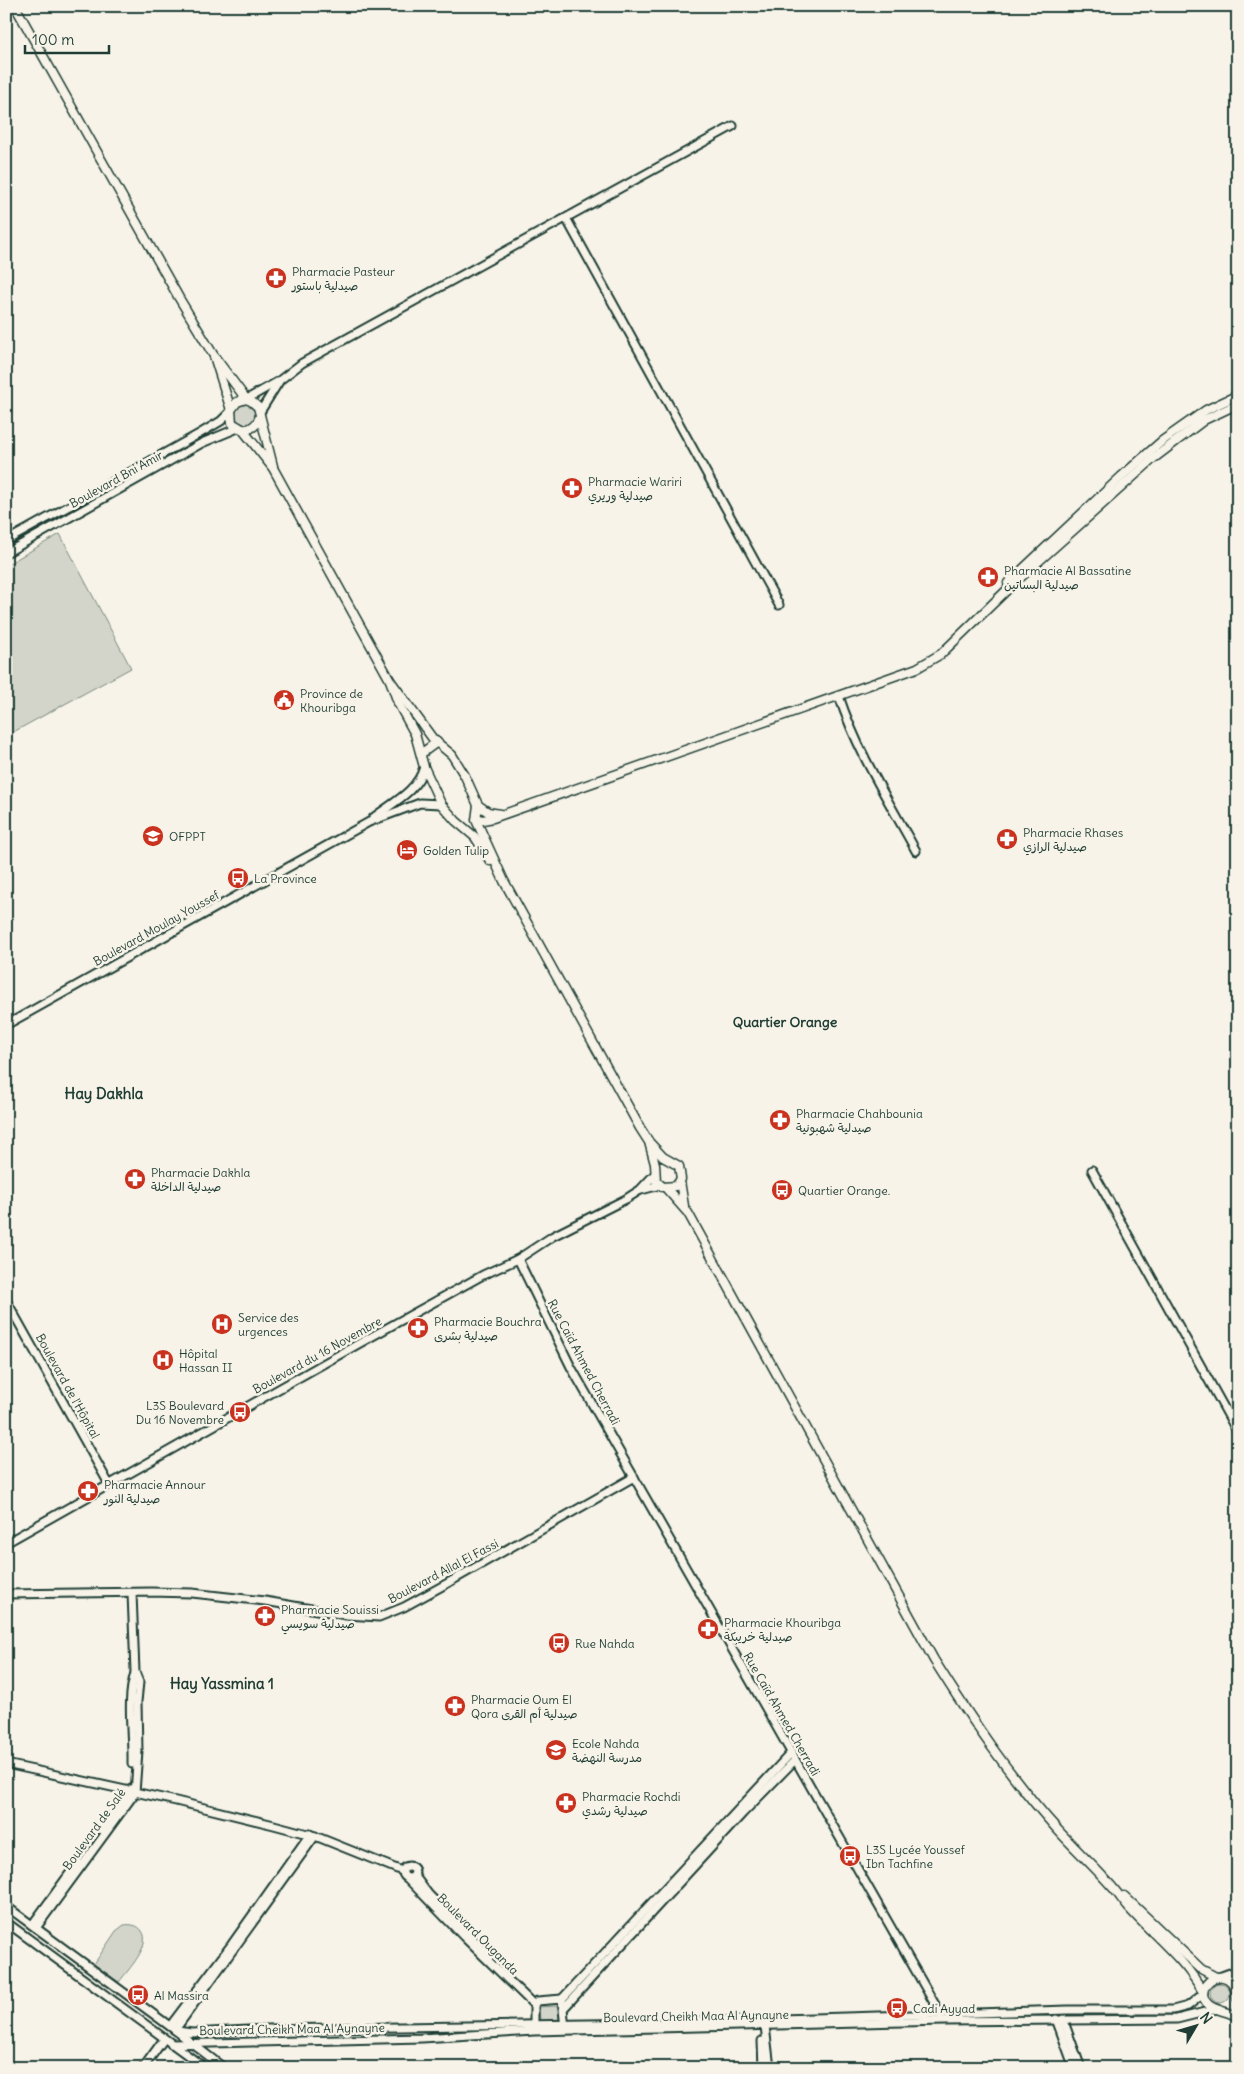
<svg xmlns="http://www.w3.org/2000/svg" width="1244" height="2074" viewBox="0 0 1244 2074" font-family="Delius,'Playpen Sans Arabic',sans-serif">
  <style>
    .green { fill: #d3d5ca; stroke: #79897f }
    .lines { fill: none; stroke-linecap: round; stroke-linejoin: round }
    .secondary-casing { stroke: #1f3d34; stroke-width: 11 }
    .primary-casing { stroke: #1f3d34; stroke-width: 11 }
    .secondary { stroke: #f7f3e8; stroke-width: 7 }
    .primary { stroke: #f7f3e8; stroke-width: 8 }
    .labels { text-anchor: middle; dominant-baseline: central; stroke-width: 5; stroke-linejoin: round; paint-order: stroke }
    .poi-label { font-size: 12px; fill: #1f3d34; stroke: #f7f3e8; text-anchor: start }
    .street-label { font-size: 12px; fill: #1f3d34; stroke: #f7f3e8 }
    .neighbourhood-label { font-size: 14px; font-weight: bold; fill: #1f3d34; stroke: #f7f3e8 }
    .quarter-label { font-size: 15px; font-weight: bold; fill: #1f3d34; stroke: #f7f3e8 }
  </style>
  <rect width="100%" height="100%" fill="#f7f3e8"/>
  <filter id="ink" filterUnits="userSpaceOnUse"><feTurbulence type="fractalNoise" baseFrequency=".02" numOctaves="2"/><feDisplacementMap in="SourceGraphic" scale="10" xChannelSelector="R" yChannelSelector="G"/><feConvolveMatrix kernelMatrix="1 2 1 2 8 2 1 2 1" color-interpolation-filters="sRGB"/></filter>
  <g filter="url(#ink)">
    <g class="green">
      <circle cx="245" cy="414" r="10"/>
      <polygon points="60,534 131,668 6,736 6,565"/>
      <path d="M124,1925C131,1924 138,1925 142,1931C152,1945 128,1970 119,1982L94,1964L116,1931Z"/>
      <circle cx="1220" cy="1993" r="10"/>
      <polygon points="558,2006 559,2020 540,2021 539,2007"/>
    </g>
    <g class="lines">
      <g class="secondary-casing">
        <g id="secondary">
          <polyline points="566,218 779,605"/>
          <polyline points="247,399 277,382"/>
          <polyline points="260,412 280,380 302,363 733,126"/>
          <polyline points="6,541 199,434 221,421 230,412"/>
          <polyline points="6,553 202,443 238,428"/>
          <path d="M839,696C857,751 888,800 916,851"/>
          <path d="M373,818C392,803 417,792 424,767"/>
          <polyline points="6,1025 369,822 420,803 441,804"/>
          <polyline points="1092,1170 1238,1433"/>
          <polyline points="641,1190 660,1185"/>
          <polyline points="518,1259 571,1367 941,2015"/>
          <polyline points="6,1300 109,1484"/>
          <polyline points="6,1543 360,1343 483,1275 518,1259 553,1236 626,1199 640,1190 654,1175"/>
          <polyline points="6,1594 151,1592 192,1593 265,1601 346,1615 379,1617 404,1607 446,1584 634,1477"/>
          <polyline points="6,1764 176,1801 274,1825 315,1836 402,1871"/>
          <path d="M132,1764C133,1734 126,1701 135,1673"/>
          <polyline points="102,1830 131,1789"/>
          <circle cx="409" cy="1872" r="6"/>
          <polyline points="414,1875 429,1895 490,1956"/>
          <polyline points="407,1878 464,1937 534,2005"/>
          <polyline points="6,1906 175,2030 224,2068"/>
          <polyline points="6,1922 205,2068"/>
          <polyline points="32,1925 78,1862"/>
          <polyline points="36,1928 135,1793 138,1751 137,1702 139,1682 135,1672 132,1593"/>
          <polyline points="1219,1977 1238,1970"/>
          <polyline points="562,1999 791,1753"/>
          <polyline points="564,2008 743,1813 795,1760"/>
          <polyline points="1056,2019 1074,2068"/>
          <polyline points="1063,2019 1081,2068"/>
          <polyline points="170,2026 232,1944 310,1834"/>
          <polyline points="765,2026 770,2068"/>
          <polyline points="534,2027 534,2005 537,2001 562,1999 565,2028"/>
          <polyline points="175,2030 315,1836"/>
          <polyline points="177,2031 192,2033 267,2029 654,2023 1068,2010 1173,2010 1188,2006 1203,1994"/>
          <polyline points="762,2041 763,2068"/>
          <polyline points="171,2044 422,2038 534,2031 945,2021 1177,2019 1217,2009"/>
          <polyline points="143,2068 164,2039"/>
        </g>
      </g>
      <g class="primary-casing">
        <g id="primary">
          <polyline points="15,6 179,298 214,356 246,399 251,401 258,407 273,466"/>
          <polyline points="214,356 231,410 232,423 242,429 273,468 390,680 398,703 415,734 424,767 441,804 456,821 475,837 490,861"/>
          <polyline points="231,410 237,402 246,399"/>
          <path d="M242,429C251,430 257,426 260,416"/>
          <polyline points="1008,583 1122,476 1162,441 1206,410 1238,395"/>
          <polyline points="390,680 433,739 452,755 465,776 478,805 476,820 504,881 640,1128 649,1142 663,1157 679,1166 681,1179 676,1186 663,1187 656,1181 655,1164 649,1142"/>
          <polyline points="422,753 437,742"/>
          <polyline points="478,805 488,812 500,814"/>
          <polyline points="477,818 483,820 493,818 917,668 941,654 1011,586 1154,458 1204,420 1238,404"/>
          <polyline points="680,1181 684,1206"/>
          <path d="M666,1188L688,1213L934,1660C971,1719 1010,1777 1057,1829C1075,1849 1096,1868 1114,1889C1119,1895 1123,1901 1128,1907C1154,1936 1184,1958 1203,1992"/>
          <polyline points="1124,1896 1201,1969 1216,1977"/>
          <path d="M1238,1999C1236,1994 1236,1988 1233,1984C1219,1964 1191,1990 1209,2005C1216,2011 1228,2011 1238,2017"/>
        </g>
      </g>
      <use href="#secondary" class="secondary"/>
      <use href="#primary" class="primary"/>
    </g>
  </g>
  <defs>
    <g id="pharmacy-disc" transform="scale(1.125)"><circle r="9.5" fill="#c8321e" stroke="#f7f3e8"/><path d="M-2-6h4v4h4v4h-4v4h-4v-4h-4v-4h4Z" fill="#fff"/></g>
    <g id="civic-disc" transform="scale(1.125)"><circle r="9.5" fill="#c8321e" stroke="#f7f3e8"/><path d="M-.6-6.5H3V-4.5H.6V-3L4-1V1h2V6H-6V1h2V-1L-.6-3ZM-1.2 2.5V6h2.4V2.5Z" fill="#fff"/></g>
    <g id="university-disc" transform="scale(1.125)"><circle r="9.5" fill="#c8321e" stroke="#f7f3e8"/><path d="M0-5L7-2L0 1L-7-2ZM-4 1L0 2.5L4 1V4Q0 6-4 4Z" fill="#fff"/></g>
    <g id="hotel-disc" transform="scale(1.125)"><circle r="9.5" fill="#c8321e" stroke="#f7f3e8"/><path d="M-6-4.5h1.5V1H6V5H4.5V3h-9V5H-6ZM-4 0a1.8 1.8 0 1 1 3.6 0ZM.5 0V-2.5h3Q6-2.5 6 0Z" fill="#fff"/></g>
    <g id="bus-disc" transform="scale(1.125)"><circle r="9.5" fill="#c8321e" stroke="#f7f3e8"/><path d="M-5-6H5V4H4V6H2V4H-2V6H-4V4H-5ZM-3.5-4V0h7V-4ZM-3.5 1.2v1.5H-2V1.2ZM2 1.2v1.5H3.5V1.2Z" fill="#fff"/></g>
    <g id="hospital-disc" transform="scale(1.125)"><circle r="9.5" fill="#c8321e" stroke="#f7f3e8"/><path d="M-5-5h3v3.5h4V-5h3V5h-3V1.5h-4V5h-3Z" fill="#fff"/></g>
    <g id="school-disc" transform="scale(1.125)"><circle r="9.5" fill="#c8321e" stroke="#f7f3e8"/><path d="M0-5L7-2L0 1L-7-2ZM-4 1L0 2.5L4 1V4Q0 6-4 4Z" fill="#fff"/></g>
  </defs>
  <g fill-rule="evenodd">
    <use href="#pharmacy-disc" x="276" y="278"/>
    <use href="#pharmacy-disc" x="572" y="488"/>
    <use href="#pharmacy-disc" x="988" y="577"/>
    <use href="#civic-disc" x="284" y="700"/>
    <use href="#university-disc" x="153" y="836"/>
    <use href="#pharmacy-disc" x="1007" y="839"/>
    <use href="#hotel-disc" x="407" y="850"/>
    <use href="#bus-disc" x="238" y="878"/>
    <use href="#pharmacy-disc" x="780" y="1120"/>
    <use href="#pharmacy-disc" x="135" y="1179"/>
    <use href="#bus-disc" x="782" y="1190"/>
    <use href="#hospital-disc" x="222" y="1324"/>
    <use href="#pharmacy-disc" x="418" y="1328"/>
    <use href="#hospital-disc" x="163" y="1360"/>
    <use href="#bus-disc" x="240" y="1412"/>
    <use href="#pharmacy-disc" x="88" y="1491"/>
    <use href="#pharmacy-disc" x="265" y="1616"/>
    <use href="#pharmacy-disc" x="708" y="1629"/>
    <use href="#bus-disc" x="559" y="1643"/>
    <use href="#pharmacy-disc" x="455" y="1706"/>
    <use href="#school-disc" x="556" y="1750"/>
    <use href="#pharmacy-disc" x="566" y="1803"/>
    <use href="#bus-disc" x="850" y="1856"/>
    <use href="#bus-disc" x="138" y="1995"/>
    <use href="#bus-disc" x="897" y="2008"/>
  </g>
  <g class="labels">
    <g class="poi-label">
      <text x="292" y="271">Pharmacie Pasteur<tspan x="292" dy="14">صيدلية باستور</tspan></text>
      <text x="588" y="481">Pharmacie Wariri<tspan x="588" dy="14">صيدلية وريري</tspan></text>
      <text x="1004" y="570">Pharmacie Al Bassatine<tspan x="1004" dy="14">صيدلية البساتين</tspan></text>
      <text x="300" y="693">Province de<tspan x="300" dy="14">Khouribga</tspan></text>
      <text x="1023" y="832">Pharmacie Rhases<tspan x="1023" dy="14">صيدلية الرازي</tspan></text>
      <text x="169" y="836">OFPPT</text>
      <text x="423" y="850">Golden Tulip</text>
      <text x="254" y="878">La Province</text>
      <text x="796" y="1113">Pharmacie Chahbounia<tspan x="796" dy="14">صيدلية شهبونية</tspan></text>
      <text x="151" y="1172">Pharmacie Dakhla<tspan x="151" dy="14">صيدلية الداخلة</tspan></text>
      <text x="798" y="1190">Quartier Orange.</text>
      <text x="238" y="1317">Service des<tspan x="238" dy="14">urgences</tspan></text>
      <text x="434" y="1321">Pharmacie Bouchra<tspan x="434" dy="14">صيدلية بشرى</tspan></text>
      <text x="179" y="1353">Hôpital<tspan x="179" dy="14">Hassan II</tspan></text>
      <text x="224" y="1405" text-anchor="end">L3S Boulevard<tspan x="224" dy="14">Du 16 Novembre</tspan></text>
      <text x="104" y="1484">Pharmacie Annour<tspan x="104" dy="14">صيدلية النور</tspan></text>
      <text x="281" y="1609">Pharmacie Souissi<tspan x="281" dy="14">صيدلية سويسي</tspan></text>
      <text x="724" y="1622">Pharmacie Khouribga<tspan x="724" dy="14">صيدلية خريبكة</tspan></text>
      <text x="575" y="1643">Rue Nahda</text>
      <text x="471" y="1699">Pharmacie Oum El<tspan x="471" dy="14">Qora صيدلية أم القرى</tspan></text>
      <text x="572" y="1743">Ecole Nahda<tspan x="572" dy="14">مدرسة النهضة</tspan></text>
      <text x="582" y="1796">Pharmacie Rochdi<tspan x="582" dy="14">صيدلية رشدي</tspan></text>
      <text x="866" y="1849">L3S Lycée Youssef<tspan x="866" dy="14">Ibn Tachfine</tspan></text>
      <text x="154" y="1995">Al Massira</text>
      <text x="913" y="2008">Cadi Ayyad</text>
    </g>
    <g class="street-label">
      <text transform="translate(116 479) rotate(-29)">Boulevard Bni Amir</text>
      <text transform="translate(156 928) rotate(-29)">Boulevard Moulay Youssef</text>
      <text transform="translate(317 1355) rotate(-29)">Boulevard du 16 Novembre</text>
      <text transform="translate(584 1362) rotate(62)">Rue Caïd Ahmed Cherradi</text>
      <text transform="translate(68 1386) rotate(61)">Boulevard de l'Hôpital</text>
      <text transform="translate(443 1571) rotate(-28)">Boulevard Allal El Fassi</text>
      <text transform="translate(782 1714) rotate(60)">Rue Caïd Ahmed Cherradi</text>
      <text transform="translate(94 1829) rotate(-54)">Boulevard de Salé</text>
      <text transform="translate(478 1934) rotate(45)">Boulevard Ouganda</text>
      <text transform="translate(696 2016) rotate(-1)">Boulevard Cheikh Maa Al Aynayne</text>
      <text transform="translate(292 2029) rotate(-1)">Boulevard Cheikh Maa Al Aynayne</text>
    </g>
    <g class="neighbourhood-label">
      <text x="785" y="1022">Quartier Orange</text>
    </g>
    <g class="quarter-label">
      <text x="104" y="1093">Hay Dakhla</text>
      <text x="222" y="1683">Hay Yassmina 1</text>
    </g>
  </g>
  <rect width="1244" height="2074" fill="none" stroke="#f7f3e8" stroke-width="25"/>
  <rect x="12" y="12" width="1219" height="2049" fill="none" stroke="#1f3d34" stroke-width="2" filter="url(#ink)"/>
  <g transform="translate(1196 2026) rotate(52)" stroke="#f7f3e8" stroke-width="4" paint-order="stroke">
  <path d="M0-4L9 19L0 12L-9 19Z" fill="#1f3d34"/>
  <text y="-8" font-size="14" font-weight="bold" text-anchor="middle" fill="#1f3d34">N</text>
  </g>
  <path d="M25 45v8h84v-8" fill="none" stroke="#1f3d34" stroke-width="2.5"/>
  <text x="32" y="45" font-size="15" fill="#1f3d34" stroke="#f7f3e8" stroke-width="4" paint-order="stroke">100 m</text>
</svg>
